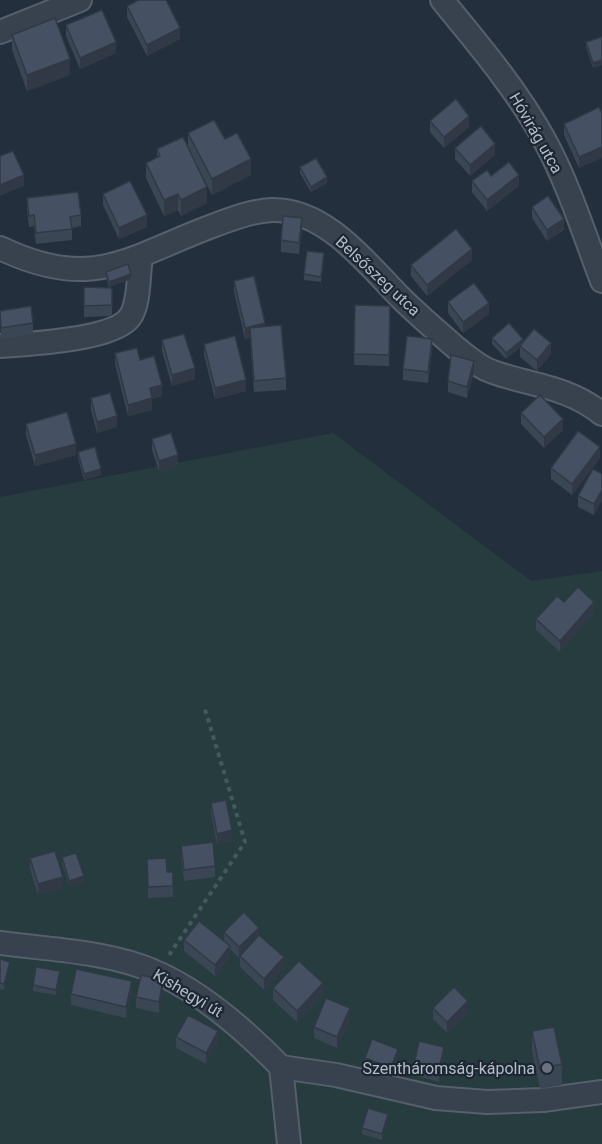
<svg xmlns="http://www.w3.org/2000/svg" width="602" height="1144" viewBox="0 0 602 1144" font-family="Roboto,sans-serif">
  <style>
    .green { fill: #263c3f }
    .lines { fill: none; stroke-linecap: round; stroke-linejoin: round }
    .street-casing { stroke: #565f6c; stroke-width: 26 }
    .path { stroke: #44595c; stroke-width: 4; stroke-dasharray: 4.5 4.5; stroke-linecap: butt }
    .street { stroke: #38414e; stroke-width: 22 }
    .wall { fill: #3b4654 }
    .shaded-wall { fill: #303945 }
    .building { fill: #455162; stroke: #303945; stroke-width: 1.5 }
    .worship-dot { fill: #6b7280; stroke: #1d2633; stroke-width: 2 }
    .labels { text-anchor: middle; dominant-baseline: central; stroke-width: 4.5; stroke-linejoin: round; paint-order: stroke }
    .street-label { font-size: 16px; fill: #b4bcc9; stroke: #1d2633 }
    .poi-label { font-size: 16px; fill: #b4bcc9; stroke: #1d2633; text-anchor: end }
  </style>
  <rect width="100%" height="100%" fill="#242f3e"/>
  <polygon class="green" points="333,433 531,581 602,571 602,1144 0,1144 0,497"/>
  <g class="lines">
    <g class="street-casing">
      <g id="street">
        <path d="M442,0C479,45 517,90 545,141C569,185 584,234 602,281"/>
        <polyline points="0,32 80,0"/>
        <path d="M0,248C94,293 128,257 215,225C234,218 252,211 272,210C326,209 367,264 401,298C418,315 437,331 455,347C467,356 478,367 493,372C532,386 567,386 602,414"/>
        <path d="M0,346C28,344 114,340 130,317C140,303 138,274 141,257"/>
        <path d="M0,943C46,949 96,951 140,966C193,984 243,1028 281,1067L289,1144"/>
        <polyline points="281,1067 336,1075 436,1098 487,1102 543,1100 602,1092"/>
      </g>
    </g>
    <polyline class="path" points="169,955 245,842 204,706"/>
    <use href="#street" class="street"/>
  </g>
  <g class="wall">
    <polygon points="127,6 180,39 147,56 127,17"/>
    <polygon points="66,25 116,53 80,69 66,36"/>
    <polygon points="12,35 70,75 27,91 12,50"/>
    <polygon points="602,37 602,65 593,68 586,47 586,42"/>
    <polygon points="599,107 579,168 564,135 564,124"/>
    <polygon points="430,121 469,127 444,148 430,132"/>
    <polygon points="188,133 225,139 251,175 212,195 195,162 207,203 181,216 178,210 164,216 146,178 146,163 157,158 157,149 188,148"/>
    <polygon points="455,148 495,155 470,176 455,159"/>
    <polygon points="300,167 327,183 311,192 300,173"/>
    <polygon points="491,176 519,186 487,211 472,192 472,181"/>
    <polygon points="103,194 147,227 119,239 103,205"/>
    <polygon points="27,198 81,215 81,226 72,228 72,240 36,244 34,226 29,227 27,209"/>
    <polygon points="532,207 564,230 547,241 532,218"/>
    <polygon points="302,229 299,254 281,252 281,240"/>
    <polygon points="324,259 321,282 304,280 304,274"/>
    <polygon points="472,260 427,296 411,276 411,265"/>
    <polygon points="106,272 131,279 109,287 112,288 112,316 84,317 84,287 109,287 106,278"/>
    <polygon points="234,281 265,326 286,378 286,390 254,392 250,338 245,339 234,292"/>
    <polygon points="448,302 489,314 463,333 448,313"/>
    <polygon points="355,305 390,306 389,366 354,365"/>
    <polygon points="0,311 33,323 33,334 1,339"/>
    <polygon points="492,338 523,343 551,354 537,371 520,357 520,347 506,359 492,344"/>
    <polygon points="162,340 195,379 172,386 162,351"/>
    <polygon points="204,344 246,391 215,399 204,355"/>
    <polygon points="432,350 428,383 403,380 403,369"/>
    <polygon points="115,353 140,360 162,396 152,399 152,410 128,416 115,364"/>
    <polygon points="474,372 467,398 448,392 448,381"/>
    <polygon points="91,398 117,427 97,433 91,410"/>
    <polygon points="521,413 563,430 544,448 521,424"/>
    <polygon points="26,424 76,455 35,466 26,435"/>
    <polygon points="152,439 178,466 159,472 152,450"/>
    <polygon points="78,452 101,475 84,480 78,458"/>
    <polygon points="600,458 572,495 551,479 551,468"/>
    <polygon points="602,474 594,515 578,507 578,496"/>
    <polygon points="594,613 560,652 536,630 536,619"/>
    <polygon points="211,803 232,841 217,845 211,814"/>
    <polygon points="181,846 215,866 215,877 184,881 181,857"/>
    <polygon points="62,857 84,882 69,886 62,863"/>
    <polygon points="30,858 63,888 38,895 30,869"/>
    <polygon points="147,859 167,872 173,872 173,897 148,898"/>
    <polygon points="224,932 259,936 284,968 264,990 240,967 240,957 239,958 230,949 230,957 215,976 184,951 184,940 224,941"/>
    <polygon points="0,959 10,967 4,990 0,989"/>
    <polygon points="60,977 56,995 33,991 33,985"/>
    <polygon points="273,988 323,994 297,1022 273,1000"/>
    <polygon points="163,991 159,1013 136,1008 136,997"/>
    <polygon points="132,992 126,1018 71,1005 71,994"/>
    <polygon points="433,1008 468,1012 447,1033 433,1019"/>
    <polygon points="350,1019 337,1048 314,1038 314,1027"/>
    <polygon points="532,1031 562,1064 562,1085 540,1089 532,1051"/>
    <polygon points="176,1037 218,1042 206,1064 176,1048"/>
    <polygon points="365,1058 398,1060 391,1079 365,1069"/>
    <polygon points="444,1058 439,1082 414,1075 414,1064"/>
    <polygon points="388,1120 382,1140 362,1134 362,1128"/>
  </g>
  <g class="shaded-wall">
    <polygon points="180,28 180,39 147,56 147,45"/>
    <polygon points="116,42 116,53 80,69 80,58"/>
    <polygon points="70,59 70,75 27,91 27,75"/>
    <polygon points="602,60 602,65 593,68 593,63"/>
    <polygon points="469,116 469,127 444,148 444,137"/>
    <polygon points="495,144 495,155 470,176 470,165"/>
    <polygon points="602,147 602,158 579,168 579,157"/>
    <polygon points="251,159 251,175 212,195 212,179"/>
    <polygon points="24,175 24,186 0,196 0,185"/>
    <polygon points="519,175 519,186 487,211 487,200"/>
    <polygon points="327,177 327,183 311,192 311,187"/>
    <polygon points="207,187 207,203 181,216 181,200"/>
    <polygon points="178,194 178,210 164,216 164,200"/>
    <polygon points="147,215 147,227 119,239 119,228"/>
    <polygon points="302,218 302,229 299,254 299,243"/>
    <polygon points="564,219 564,230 547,241 547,230"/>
    <polygon points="472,249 472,260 427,296 427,285"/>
    <polygon points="131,274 131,279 109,287 109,282"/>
    <polygon points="489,303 489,314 463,333 463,322"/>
    <polygon points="265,323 265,334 250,328 250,338 245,339 245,328"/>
    <polygon points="432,339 432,350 428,383 428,372"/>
    <polygon points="523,339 523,344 506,359 506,353"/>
    <polygon points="551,343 551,354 537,371 537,360"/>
    <polygon points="474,361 474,372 467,398 467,387"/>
    <polygon points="195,368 195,379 172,386 172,375"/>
    <polygon points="246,380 246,391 215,399 215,388"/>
    <polygon points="162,385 162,396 152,399 152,410 128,416 128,405 150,388"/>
    <polygon points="117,416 117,427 97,433 97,422"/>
    <polygon points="563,419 563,430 544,448 544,437"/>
    <polygon points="76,444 76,455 35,466 35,455"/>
    <polygon points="600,447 600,458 572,495 572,484"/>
    <polygon points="178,455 178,466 159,472 159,461"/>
    <polygon points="101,469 101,475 84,480 84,474"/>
    <polygon points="602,490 602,501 594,515 594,504"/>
    <polygon points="594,602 594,613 560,652 560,641"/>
    <polygon points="232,830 232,841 217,845 217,834"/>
    <polygon points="84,876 84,882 69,886 69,881"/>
    <polygon points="63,877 63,888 38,895 38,884"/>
    <polygon points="259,928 259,939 239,958 239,947"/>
    <polygon points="230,946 230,957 215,976 215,965"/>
    <polygon points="284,957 284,968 264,990 264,979"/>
    <polygon points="10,962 10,967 4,990 4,984"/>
    <polygon points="60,971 60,977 56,995 56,990"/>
    <polygon points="163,980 163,991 159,1013 159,1002"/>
    <polygon points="132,981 132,992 126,1018 126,1007"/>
    <polygon points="323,983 323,994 297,1022 297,1011"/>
    <polygon points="468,1001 468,1012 447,1033 447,1022"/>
    <polygon points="350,1008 350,1019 337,1048 337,1037"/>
    <polygon points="218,1031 218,1042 206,1064 206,1053"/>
    <polygon points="444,1047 444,1058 439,1082 439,1070"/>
    <polygon points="398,1049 398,1060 391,1079 391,1068"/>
    <polygon points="388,1114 388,1120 382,1140 382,1134"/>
  </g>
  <g class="building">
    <polygon points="139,0 166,0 180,28 147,45 127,6"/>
    <polygon points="102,10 116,42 80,58 66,25"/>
    <polygon points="55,18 70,59 27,75 12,35"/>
    <polygon points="602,37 602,60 593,63 586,42"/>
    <polygon points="456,99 469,116 444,137 430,121"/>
    <polygon points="599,107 602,113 602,147 579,157 564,124"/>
    <polygon points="214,120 225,139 237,133 251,159 212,179 188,133"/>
    <polygon points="481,126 495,144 470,165 455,148"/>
    <polygon points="183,137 207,187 181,200 178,194 164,200 146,163 160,156 157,149"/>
    <polygon points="13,151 24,175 0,185 0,156"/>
    <polygon points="316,158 327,177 311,187 300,167"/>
    <polygon points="509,162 519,175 487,200 472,181 487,170 491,176"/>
    <polygon points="130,181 147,215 119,228 103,194"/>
    <polygon points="78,192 81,215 70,217 72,229 36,233 34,215 29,216 27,198"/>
    <polygon points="548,196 564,219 547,230 532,207"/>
    <polygon points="283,216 302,218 299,243 281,240"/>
    <polygon points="456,229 472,249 427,285 411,265"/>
    <polygon points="307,251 324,253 321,277 304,274"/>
    <polygon points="128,264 131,274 109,282 106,272"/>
    <polygon points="254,276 265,323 245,328 234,281"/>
    <polygon points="474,283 489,303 463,322 448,302"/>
    <polygon points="84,287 112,288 112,305 84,306"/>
    <polygon points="355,305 390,306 389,355 354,354"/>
    <polygon points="31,306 33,323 1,328 0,311"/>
    <polygon points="509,323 523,339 506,353 492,338"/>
    <polygon points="281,325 286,378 254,381 250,328"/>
    <polygon points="534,329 551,343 537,360 520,346"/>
    <polygon points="184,334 195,368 172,375 162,340"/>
    <polygon points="235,336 246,380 215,388 204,344"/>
    <polygon points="407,336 432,339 428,372 403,369"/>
    <polygon points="137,348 140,360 154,356 162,385 150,388 152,398 128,405 115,353"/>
    <polygon points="451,355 474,361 467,387 448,381"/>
    <polygon points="110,393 117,416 97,422 91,398"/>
    <polygon points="540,395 563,419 544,437 521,413"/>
    <polygon points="67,412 76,444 35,455 26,424"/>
    <polygon points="578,431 600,447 572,484 551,468"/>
    <polygon points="171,433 178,455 159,461 152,439"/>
    <polygon points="95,447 101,469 84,474 78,452"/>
    <polygon points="593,469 602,474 602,490 594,504 578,496"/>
    <polygon points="578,587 594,602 560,641 536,619 557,596 564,602"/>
    <polygon points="226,800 232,830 217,834 211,803"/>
    <polygon points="213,842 215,866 184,870 181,846"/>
    <polygon points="55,851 63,877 38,884 30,858"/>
    <polygon points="76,853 84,876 69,881 62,857"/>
    <polygon points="166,858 167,872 173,872 173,886 148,887 147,859"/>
    <polygon points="244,912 259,928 239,947 224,932"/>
    <polygon points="199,921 230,946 215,965 184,940"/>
    <polygon points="259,935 284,957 264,979 240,956"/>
    <polygon points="0,959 10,962 4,984 0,983"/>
    <polygon points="299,961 323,983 297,1011 273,988"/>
    <polygon points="36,967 60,971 56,990 33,985"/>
    <polygon points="76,969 132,981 126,1007 71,994"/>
    <polygon points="141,975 163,980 159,1002 136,997"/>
    <polygon points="454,987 468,1001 447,1022 433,1008"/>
    <polygon points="326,998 350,1008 337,1037 314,1027"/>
    <polygon points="188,1015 218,1031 206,1053 176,1037"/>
    <polygon points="554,1027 562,1064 540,1069 532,1031"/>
    <polygon points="372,1039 398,1049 391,1068 365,1058"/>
    <polygon points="419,1041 444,1047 439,1070 414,1064"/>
    <polygon points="368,1108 388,1114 382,1134 362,1128"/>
  </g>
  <circle class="worship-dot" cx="547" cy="1068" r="6"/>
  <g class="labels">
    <g class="street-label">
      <text transform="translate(536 133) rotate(60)">Hóvirág utca</text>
      <text transform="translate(378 276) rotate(43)">Belsőszeg utca</text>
      <text transform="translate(188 993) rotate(31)">Kishegyi út</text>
    </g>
    <g class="poi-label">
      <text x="535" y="1068">Szentháromság-kápolna</text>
    </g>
  </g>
</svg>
